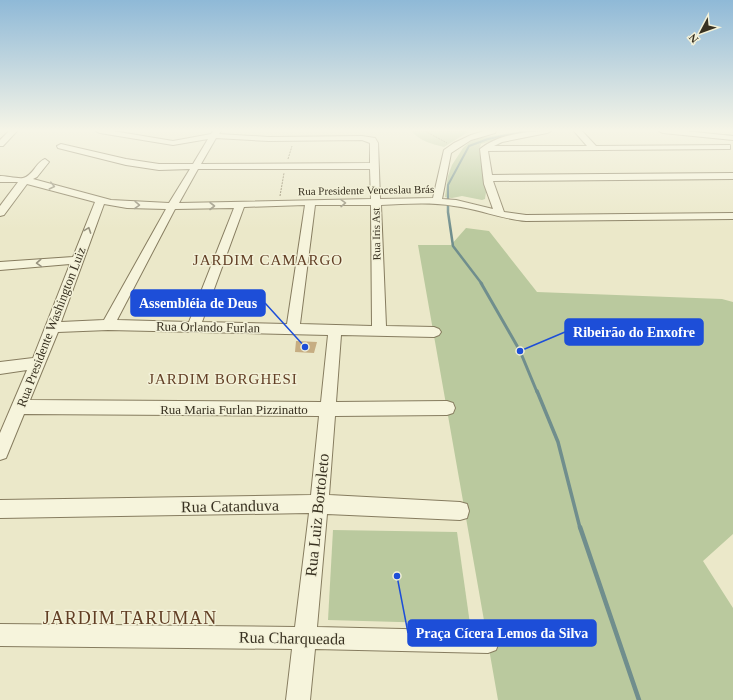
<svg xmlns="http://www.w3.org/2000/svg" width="733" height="700" viewBox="0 0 733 700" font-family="Georgia,serif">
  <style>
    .green { fill: #bac99e }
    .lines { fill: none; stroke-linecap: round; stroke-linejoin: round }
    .stream-far4 { stroke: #708e8d; stroke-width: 2 }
    .stream-far3 { stroke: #708e8d; stroke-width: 2.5 }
    .stream-far2 { stroke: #708e8d; stroke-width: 3 }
    .stream-far1 { stroke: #708e8d; stroke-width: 3.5 }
    .stream { stroke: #708e8d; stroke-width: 4.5 }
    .building { fill: #c6ad82 }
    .minor-casing { stroke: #867c5f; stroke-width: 2 }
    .path { stroke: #867c5f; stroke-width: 1; stroke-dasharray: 2 1; stroke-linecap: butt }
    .minor { fill: #f6f4dc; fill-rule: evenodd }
    .oneway { stroke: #97927e }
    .labels { text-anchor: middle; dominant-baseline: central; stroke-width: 3; stroke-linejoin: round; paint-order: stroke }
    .far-street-label { font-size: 11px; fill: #383121; stroke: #f3f1d8 }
    .street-label { font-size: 13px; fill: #383121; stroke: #f3f1d8 }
    .quarter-label { font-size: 15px; letter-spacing: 1px; fill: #613e24; stroke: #f3f1d8 }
    .near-street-label { font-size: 16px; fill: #383121; stroke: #f3f1d8 }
    .near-quarter-label { font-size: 18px; letter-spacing: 1px; fill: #613e24; stroke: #f3f1d8 }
    .leader { fill: none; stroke: #1d4ed8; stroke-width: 1.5 }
    .callout-dot { fill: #1d4ed8; stroke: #f3f1d8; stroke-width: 1.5 }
    .callout { fill: #1d4ed8; stroke: #1d4ed8; stroke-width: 1.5 }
    .callout-label { font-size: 14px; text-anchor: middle; font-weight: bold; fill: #fff }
  </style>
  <rect width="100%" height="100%" fill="#ebe8c9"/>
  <g class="green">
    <path d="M411,131H467L468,132L444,147C432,144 420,141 411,131Z"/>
    <polygon points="523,131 538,131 499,139 481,144 479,150 487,185 485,199 482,200 462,196 452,198 445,197 448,176 452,165 463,148 473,139"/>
    <polygon points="466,228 489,231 537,292 722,299 733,302 733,534 703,561 733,608 733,700 498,700 418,245 451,245"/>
    <polygon points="333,530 457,532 470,624 328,620"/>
  </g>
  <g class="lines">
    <g class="stream-far4">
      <polyline points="725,135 733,136"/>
      <polyline points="448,199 448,185 469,146 488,139 528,131"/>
    </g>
    <polyline class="stream-far3" points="448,198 448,212 453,246 482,284"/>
    <polyline class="stream-far2" points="481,283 520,351 537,392"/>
    <polyline class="stream-far1" points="537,391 558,442 580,528"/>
    <polyline class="stream" points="580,527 639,700"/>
  </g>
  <polygon class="building" points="296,341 317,342 314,353 295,352"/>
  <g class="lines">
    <g class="minor-casing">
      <g id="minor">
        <polygon points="9,131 17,131 3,146 0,146 0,140"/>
        <path d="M96,131H113L173,141L211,134L213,131H221L219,134L269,137L362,136L375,138L378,143L380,199L433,198L444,150L454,143L471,135L484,131H496L495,133L471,140L451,153L442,199L456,200L493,209L484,184L480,149C498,134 528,131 551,131L547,133L502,142L494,146H587L574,131H582L596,146L730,145V149H727L488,151L492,175L733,173V179L493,181L504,212L526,215L733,213V219L526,221C501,219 479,209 454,206C430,202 405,204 381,205L386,326L434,327L439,329L441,332L439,335L434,337L341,335L336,402L447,401L453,403L455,408L453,413L447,415L335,416L329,495L460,502L467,504L469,511L467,518L460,520L327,514L317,627L488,631L496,634L499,642L496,650L488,653L315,649L310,700H286L292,649L0,646V624L295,627L309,513L0,518V500L311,495L319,416L24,414L6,458L0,460V433L27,370L0,374V362L33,358L70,264L0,270V262L73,257L95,202L27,184L4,215L0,216V206L18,182H0V176C6,176 18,179 23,178C33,176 36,162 45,159L49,162L37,177L33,179L111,200L169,203L190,169L159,170L126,165L58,148L57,146L61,144L126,159L159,164H193L208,139L173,145L100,133ZM216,138L269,141L362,140L370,143V163L201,164ZM198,169H370L371,199L179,203ZM104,204L127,208L166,209L104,320L61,322ZM305,205L287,324L202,322L244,207ZM315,205H371L372,326L300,324ZM234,208L189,322L117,320L175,209ZM108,330L328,335L321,402L30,400L58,332Z"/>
        <polygon points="659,131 685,131 733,136 733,140 663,133"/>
      </g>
    </g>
    <g class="path">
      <polyline points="425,131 447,143"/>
      <polyline points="288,159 292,146"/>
      <polyline points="280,196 284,173"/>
    </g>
    <use href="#minor" class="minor"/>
  </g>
  <defs><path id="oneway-chevron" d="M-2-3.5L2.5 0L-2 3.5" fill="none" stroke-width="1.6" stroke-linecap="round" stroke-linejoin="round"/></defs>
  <g class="oneway">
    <use href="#oneway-chevron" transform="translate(52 186) rotate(13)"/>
    <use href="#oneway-chevron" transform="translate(343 203) rotate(-1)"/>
    <use href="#oneway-chevron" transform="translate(137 205) rotate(2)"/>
    <use href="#oneway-chevron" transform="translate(212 206)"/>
    <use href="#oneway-chevron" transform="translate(88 230) rotate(-70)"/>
    <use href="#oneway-chevron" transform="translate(39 263) rotate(176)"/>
  </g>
  <linearGradient id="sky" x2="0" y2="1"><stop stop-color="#8fb9d7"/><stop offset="0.57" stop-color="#f6f5e7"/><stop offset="1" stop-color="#f6f5e7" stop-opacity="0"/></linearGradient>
  <rect width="733" height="229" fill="url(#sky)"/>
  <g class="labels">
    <g class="far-street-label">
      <text transform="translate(366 190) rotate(-1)">Rua Presidente Venceslau Brás</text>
      <text transform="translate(376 234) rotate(-91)">Rua Iris Ast</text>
    </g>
    <g class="street-label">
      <text transform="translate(51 327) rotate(-69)">Rua Presidente Washington Luiz</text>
      <text transform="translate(208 327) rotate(1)">Rua Orlando Furlan</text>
      <text x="234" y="409">Rua Maria Furlan Pizzinatto</text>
    </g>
    <g class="quarter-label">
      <text x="268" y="260">JARDIM CAMARGO</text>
      <text x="223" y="379">JARDIM BORGHESI</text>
    </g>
    <g class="near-street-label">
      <text transform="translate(230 506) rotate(-1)">Rua Catanduva</text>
      <text transform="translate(317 515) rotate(-84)">Rua Luiz Bortoleto</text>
      <text transform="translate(292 638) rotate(1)">Rua Charqueada</text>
    </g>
    <g class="near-quarter-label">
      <text x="130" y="618">JARDIM TARUMAN</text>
    </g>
  </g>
  <path class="leader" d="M305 347L265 303M520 351L565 332M397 576L408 633"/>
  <g class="callout-dot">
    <circle cx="305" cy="347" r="4"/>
    <circle cx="520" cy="351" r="4"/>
    <circle cx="397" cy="576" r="4"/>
  </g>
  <g class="callout">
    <rect x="131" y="290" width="134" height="26" rx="4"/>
    <rect x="565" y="319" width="138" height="26" rx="4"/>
    <rect x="408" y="620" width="188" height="26" rx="4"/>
  </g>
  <g class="callout-label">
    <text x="198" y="308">Assembléia de Deus</text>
    <text x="634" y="337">Ribeirão do Enxofre</text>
    <text x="502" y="638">Praça Cícera Lemos da Silva</text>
  </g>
  <g transform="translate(701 32) rotate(229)" stroke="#f3f1d8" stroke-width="3" paint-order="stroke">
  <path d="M0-3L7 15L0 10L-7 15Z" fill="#383121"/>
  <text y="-6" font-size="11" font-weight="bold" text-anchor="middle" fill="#383121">N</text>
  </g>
</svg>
